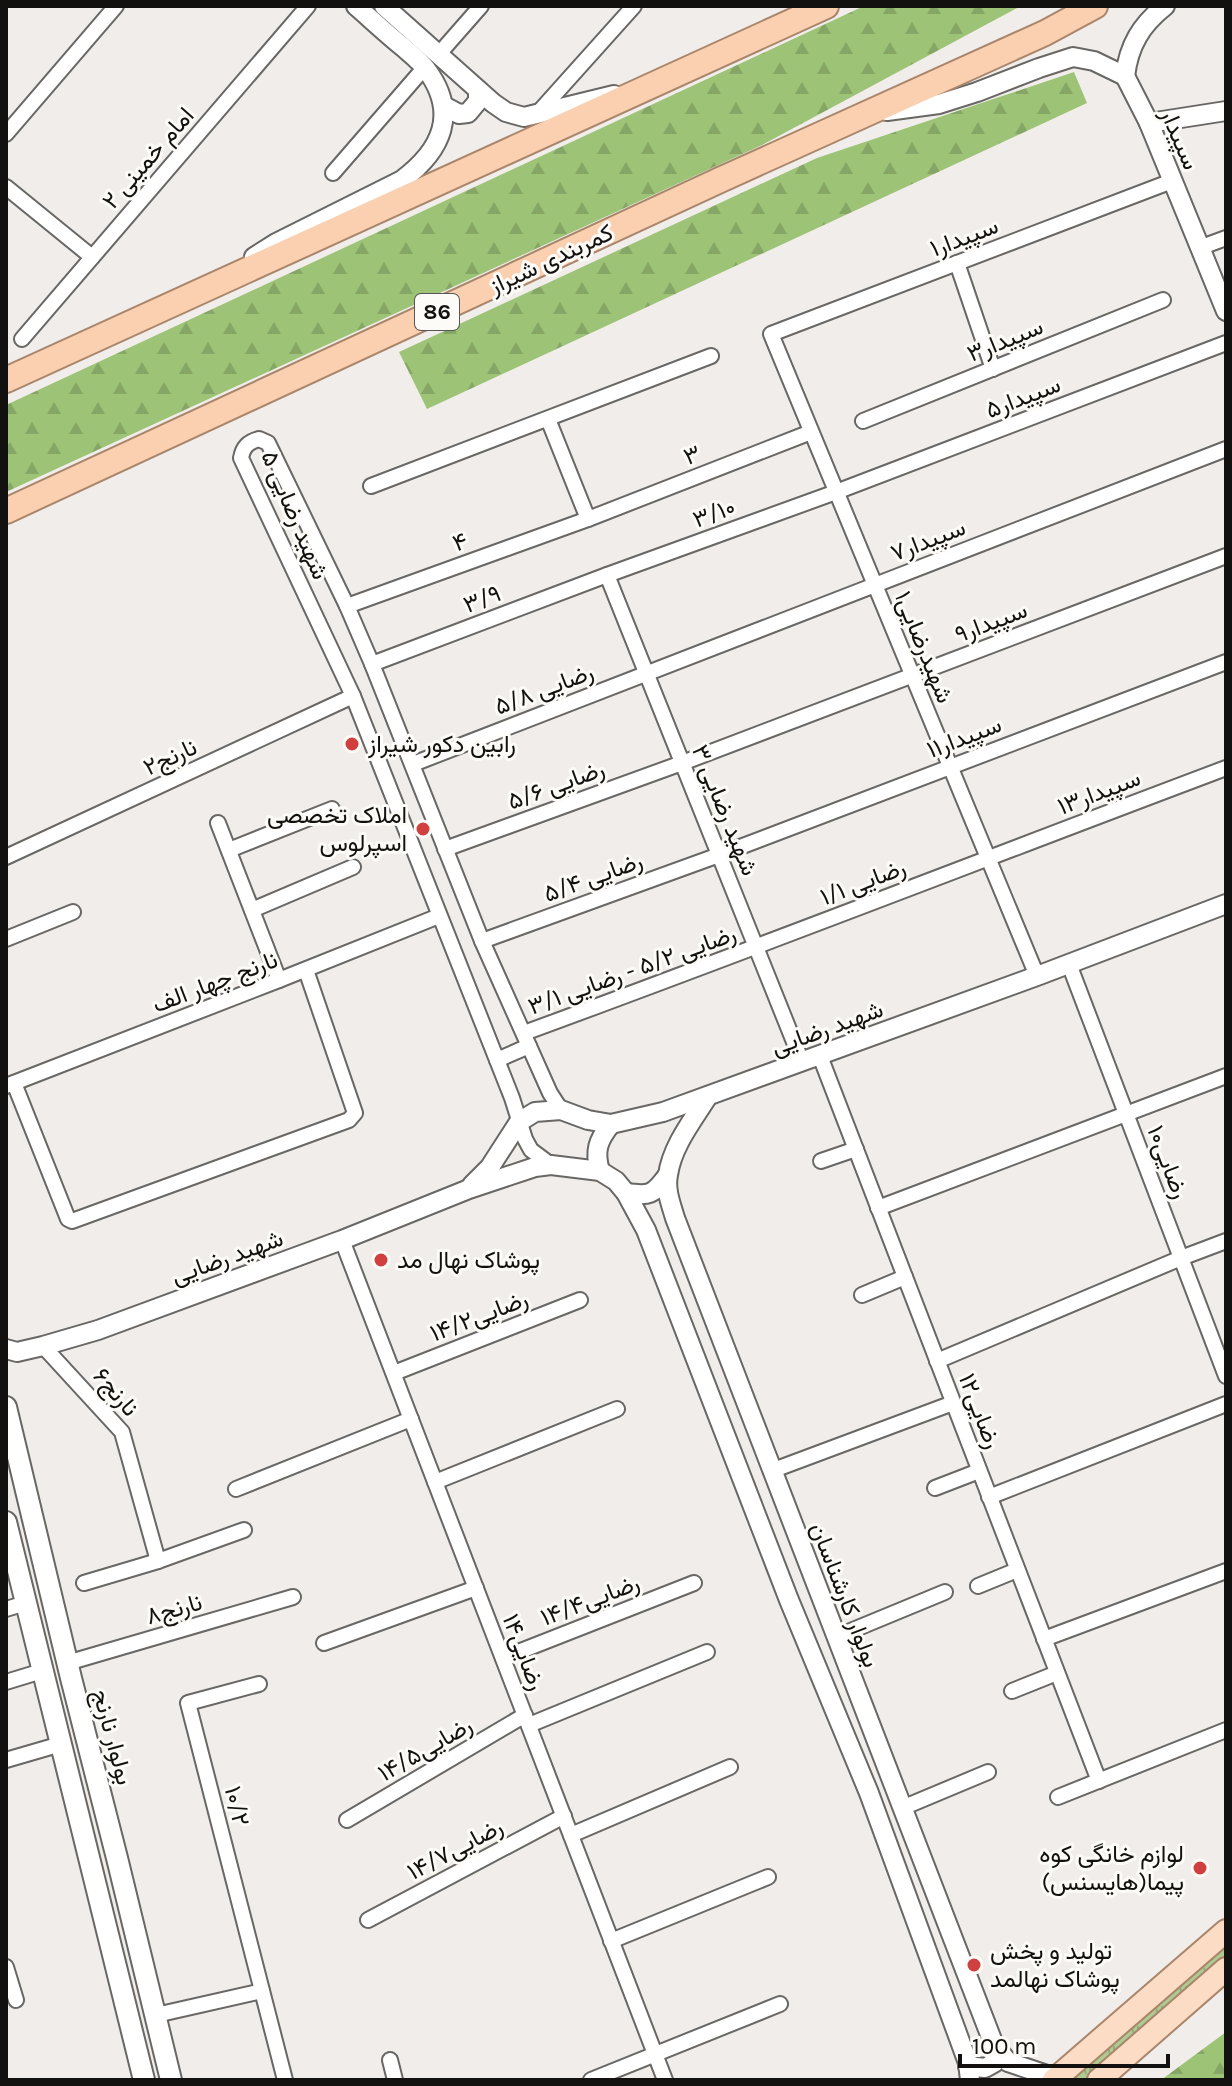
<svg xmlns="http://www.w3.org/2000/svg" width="1232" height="2086" viewBox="0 0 1232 2086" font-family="Karla,Vazirmatn,sans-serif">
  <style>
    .grass { fill: url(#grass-tufts) }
    .forest { fill: url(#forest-firs) }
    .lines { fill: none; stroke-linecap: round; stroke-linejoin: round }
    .minor-casing { stroke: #696764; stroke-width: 18 }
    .tertiary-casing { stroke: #696764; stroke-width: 22 }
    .secondary-casing { stroke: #696764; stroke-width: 24 }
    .primary-casing { stroke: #a9856b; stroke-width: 26 }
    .trunk-casing { stroke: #a9856b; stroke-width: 28 }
    .minor { stroke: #fff; stroke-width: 14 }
    .tertiary { stroke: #fff; stroke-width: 18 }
    .secondary { stroke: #fff; stroke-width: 20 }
    .primary { stroke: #fcdcc4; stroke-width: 22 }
    .trunk { stroke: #fbd0b0; stroke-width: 24 }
    .poi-dot { fill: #cf403e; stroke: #fdfbf7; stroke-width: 3 }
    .labels { text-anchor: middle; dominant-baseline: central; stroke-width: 6; stroke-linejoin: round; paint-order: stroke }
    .shield { fill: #fdfbf7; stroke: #585755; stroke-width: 2 }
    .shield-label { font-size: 22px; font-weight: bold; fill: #121110 }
    .street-label { font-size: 24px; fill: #121110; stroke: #fdfbf7 }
    .poi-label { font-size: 24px; fill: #121110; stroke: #fdfbf7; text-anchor: start }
  </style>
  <defs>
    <pattern id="grass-tufts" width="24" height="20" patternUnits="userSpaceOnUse" patternTransform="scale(2)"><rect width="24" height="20" fill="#aecb92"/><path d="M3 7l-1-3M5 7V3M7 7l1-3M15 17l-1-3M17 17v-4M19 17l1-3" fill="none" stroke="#95ad7d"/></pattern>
    <pattern id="forest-firs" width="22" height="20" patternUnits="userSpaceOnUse" patternTransform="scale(2)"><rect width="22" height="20" fill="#9dc376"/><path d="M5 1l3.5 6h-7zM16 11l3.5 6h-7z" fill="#86a665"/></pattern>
  </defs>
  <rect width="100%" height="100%" fill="#f0edea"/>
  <polygon class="grass" points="1226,1942 1226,1958 1087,2080 1069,2080"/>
  <g class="forest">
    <polygon points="864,6 1021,6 762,145 6,492 6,405"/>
    <polygon points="1074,72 1087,103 427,409 399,352 817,158"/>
    <polygon points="1226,2032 1226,2080 1161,2080"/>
  </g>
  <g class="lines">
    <g class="minor-casing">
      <g id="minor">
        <polyline points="438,55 481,6"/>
        <polyline points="538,113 634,6"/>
        <polyline points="6,134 116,6"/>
        <polyline points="333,173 425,67"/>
        <polyline points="6,187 92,257"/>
        <polyline points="1199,248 1226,238"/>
        <polyline points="957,263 993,369"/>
        <polyline points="22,339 308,6"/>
        <polyline points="548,419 588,519"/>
        <polyline points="863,421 1163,300"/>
        <polyline points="371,486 711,356"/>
        <polyline points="607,575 802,1062"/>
        <polyline points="347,606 588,519 811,432"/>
        <polyline points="372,664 607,575 836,492 1226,343"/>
        <polyline points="413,764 1226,449"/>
        <polyline points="218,823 279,980"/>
        <polyline points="445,849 682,763 1226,556"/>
        <polyline points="229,850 332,809"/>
        <polyline points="6,857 353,696"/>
        <polyline points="252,910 353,867"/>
        <polyline points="6,939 73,912"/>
        <polyline points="482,941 719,855 1226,662"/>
        <polyline points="1069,964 1226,1376"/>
        <polyline points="1037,976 771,334 1172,181"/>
        <path d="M524,1033C759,947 992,856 1226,768"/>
        <polyline points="820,1056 1099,1781"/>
        <polyline points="497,1060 529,1046"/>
        <polyline points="14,1083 68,1219 72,1221 349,1120 355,1113 306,970"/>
        <polyline points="6,1086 279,980 439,916"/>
        <polyline points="821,1161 856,1149"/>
        <path d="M551,1165L531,1150L525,1139L512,1098L353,696L241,458C243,447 248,442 259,439L268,443L347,606L372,664L482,941L550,1093L561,1110"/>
        <polyline points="878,1208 1226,1076"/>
        <polyline points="342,1240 665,2080"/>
        <polyline points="862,1295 905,1277"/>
        <polyline points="43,1346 122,1432 158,1561"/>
        <polyline points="937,1361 1181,1258 1226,1241"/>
        <polyline points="394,1373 580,1300"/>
        <polyline points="771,1471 953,1403"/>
        <polyline points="435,1482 617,1409"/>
        <polyline points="935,1488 979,1471"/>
        <polyline points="236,1489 411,1419"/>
        <polyline points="989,1497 1226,1404"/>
        <polyline points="84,1583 158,1561 244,1530"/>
        <polyline points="978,1586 1017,1570"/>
        <polyline points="6,1609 26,1603"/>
        <polyline points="836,1637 945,1592"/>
        <polyline points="1044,1639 1226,1571"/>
        <polyline points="324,1643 476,1588"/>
        <polyline points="503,1658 694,1583"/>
        <polyline points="67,1663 293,1597"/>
        <polyline points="6,1682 42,1671"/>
        <polyline points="259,1684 188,1703 285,2080"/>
        <polyline points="1012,1691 1057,1673"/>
        <polyline points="529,1725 707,1652"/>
        <polyline points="6,1760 61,1744"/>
        <polyline points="1058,1797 1226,1730"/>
        <polyline points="902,1808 988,1772"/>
        <polyline points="347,1820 525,1715"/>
        <polyline points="571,1835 730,1767"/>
        <polyline points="368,1920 564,1816"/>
        <polyline points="611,1941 768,1877"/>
        <polyline points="6,1967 16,2000"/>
        <polyline points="156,2015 262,1991"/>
        <polyline points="390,2060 395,2080"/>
        <polyline points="591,2080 780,2004"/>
      </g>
    </g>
    <g class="tertiary-casing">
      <g id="tertiary">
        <polyline points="384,6 493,103 506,112 524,117 614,95"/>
        <polyline points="1125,76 1149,123 1226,311"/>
        <path d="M1125,76C1129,45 1141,25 1165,6"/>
        <polyline points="444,106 459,114 468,113 478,101 478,90"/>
        <polyline points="887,111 939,104 977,92 1039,68 1073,57 1094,61 1125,76"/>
        <polyline points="1149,123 1226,111"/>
        <path d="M254,257L276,243L402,180C442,150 459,113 426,69C420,61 411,54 403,47C387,34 372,20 356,6"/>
        <path d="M708,1096C693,1120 672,1146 668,1175C665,1190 671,1204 675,1218L994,2045L1008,2062L1056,2078"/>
        <path d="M600,1171C594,1151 598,1140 611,1124"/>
        <polyline points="472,1185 490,1167 519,1122 535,1112 561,1110 588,1120 611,1124 663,1112 1037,976 1226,904"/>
        <path d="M626,1193C650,1196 653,1195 667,1176"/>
        <polyline points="6,1349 17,1352 43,1346 98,1330 342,1240 469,1189 535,1167 551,1165 600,1171 616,1181 626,1193 646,1230 789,1600 869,1793 968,2063 970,2080"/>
        <polyline points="968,2066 985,2068 994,2063 995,2046"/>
      </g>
    </g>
    <g class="secondary-casing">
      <g id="secondary">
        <polyline points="6,1407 71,1678 117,1858 171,2080"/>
        <polyline points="6,1522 144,2080"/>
      </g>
    </g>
    <g class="primary-casing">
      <g id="primary">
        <polyline points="1054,2080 1226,1931"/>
        <polyline points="1099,2080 1226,1969"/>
      </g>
    </g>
    <g class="trunk-casing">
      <g id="trunk">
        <polyline points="6,380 826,6"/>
        <polyline points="6,511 720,180 1045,33 1095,6"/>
      </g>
    </g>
    <use href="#minor" class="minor"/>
    <use href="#tertiary" class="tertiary"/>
    <use href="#secondary" class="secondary"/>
    <use href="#primary" class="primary"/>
    <use href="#trunk" class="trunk"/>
  </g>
  <g class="poi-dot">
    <circle cx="352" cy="744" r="8"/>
    <circle cx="423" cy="829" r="8"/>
    <circle cx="381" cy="1260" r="8"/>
    <circle cx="1200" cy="1868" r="8"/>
    <circle cx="974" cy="1965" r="8"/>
  </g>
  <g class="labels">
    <rect class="shield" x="415" y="294" width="44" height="36" rx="6"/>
    <g class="shield-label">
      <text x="437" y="312">86</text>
    </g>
    <g class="street-label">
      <text transform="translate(1180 139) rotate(67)">سپیدار</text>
      <text transform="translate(148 158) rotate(-49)">امام خمینی ۲</text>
      <text transform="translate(964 237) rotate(-21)">سپیدار۱</text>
      <text transform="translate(551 259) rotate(-25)">کمربندی شیراز</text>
      <text transform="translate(1005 340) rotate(-22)">سپیدار۳</text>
      <text transform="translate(1023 397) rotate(-21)">سپیدار۵</text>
      <text transform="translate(692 455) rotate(-21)">۳</text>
      <text transform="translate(714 513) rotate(-20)">۳/۱۰</text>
      <text transform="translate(295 515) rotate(67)">شهید رضایی ۵</text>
      <text transform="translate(928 540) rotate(-21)">سپیدار۷</text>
      <text transform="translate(460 542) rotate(-20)">۴</text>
      <text transform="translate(482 599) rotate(-21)">۳/۹</text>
      <text transform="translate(991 622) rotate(-21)">سپیدار۹</text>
      <text transform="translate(924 647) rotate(68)">شهیدرضایی۱</text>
      <text transform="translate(544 689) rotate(-21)">رضایی ۵/۸</text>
      <text transform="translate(964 737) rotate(-21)">سپیدار۱۱</text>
      <text transform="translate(170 757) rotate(-25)">نارنج۲</text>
      <text transform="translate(556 785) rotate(-20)">رضایی ۵/۶</text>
      <text transform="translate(1099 792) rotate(-21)">سپیدار۱۳</text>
      <text transform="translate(725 810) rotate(68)">شهید رضایی ۳</text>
      <text transform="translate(593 877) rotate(-20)">رضایی ۵/۴</text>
      <text transform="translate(863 882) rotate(-21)">رضایی ۱/۱</text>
      <text transform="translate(632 970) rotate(-20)">رضایی ۵/۲ - رضایی ۳/۱</text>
      <text transform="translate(215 982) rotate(-21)">نارنج چهار الف</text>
      <text transform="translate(827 1028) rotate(-20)">شهید رضایی</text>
      <text transform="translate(1168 1162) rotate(69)">رضایی۱۰</text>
      <text transform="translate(227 1257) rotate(-20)">شهید رضایی</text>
      <text transform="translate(479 1316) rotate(-21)">رضایی۱۴/۲</text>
      <text transform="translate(116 1392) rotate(49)">نارنج۶</text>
      <text transform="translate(980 1411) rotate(69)">رضایی۱۲</text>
      <text transform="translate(845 1595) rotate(69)">بولوار کارشناسان</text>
      <text transform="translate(590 1600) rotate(-21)">رضایی۱۴/۴</text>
      <text transform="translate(174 1609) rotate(-16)">نارنج۸</text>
      <text transform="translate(524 1652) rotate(69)">رضایی۱۴</text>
      <text transform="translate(113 1737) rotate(75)">بولوار نارنج</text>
      <text transform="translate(425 1749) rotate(-30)">رضایی۱۴/۵</text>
      <text transform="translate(237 1806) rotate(76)">۱۰/۲</text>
      <text transform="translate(455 1849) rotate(-28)">رضایی۱۴/۷</text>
    </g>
    <g class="poi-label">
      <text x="368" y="744">رابین دکور شیراز</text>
      <text x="407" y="815" text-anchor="end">املاک تخصصی<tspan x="407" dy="28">اسپرلوس</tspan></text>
      <text x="397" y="1260">پوشاک نهال مد</text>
      <text x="1184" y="1854" text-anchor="end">لوازم خانگی کوه<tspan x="1184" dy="28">پیما(هایسنس)</tspan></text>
      <text x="990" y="1951">تولید و پخش<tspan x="990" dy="28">پوشاک نهالمد</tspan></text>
    </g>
  </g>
  <rect width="1232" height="2086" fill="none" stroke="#121110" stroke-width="16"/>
  <path d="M960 2054v12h208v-12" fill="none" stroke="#121110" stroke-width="4"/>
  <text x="972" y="2054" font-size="24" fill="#121110" stroke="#fdfbf7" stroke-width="6" paint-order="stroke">100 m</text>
</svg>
